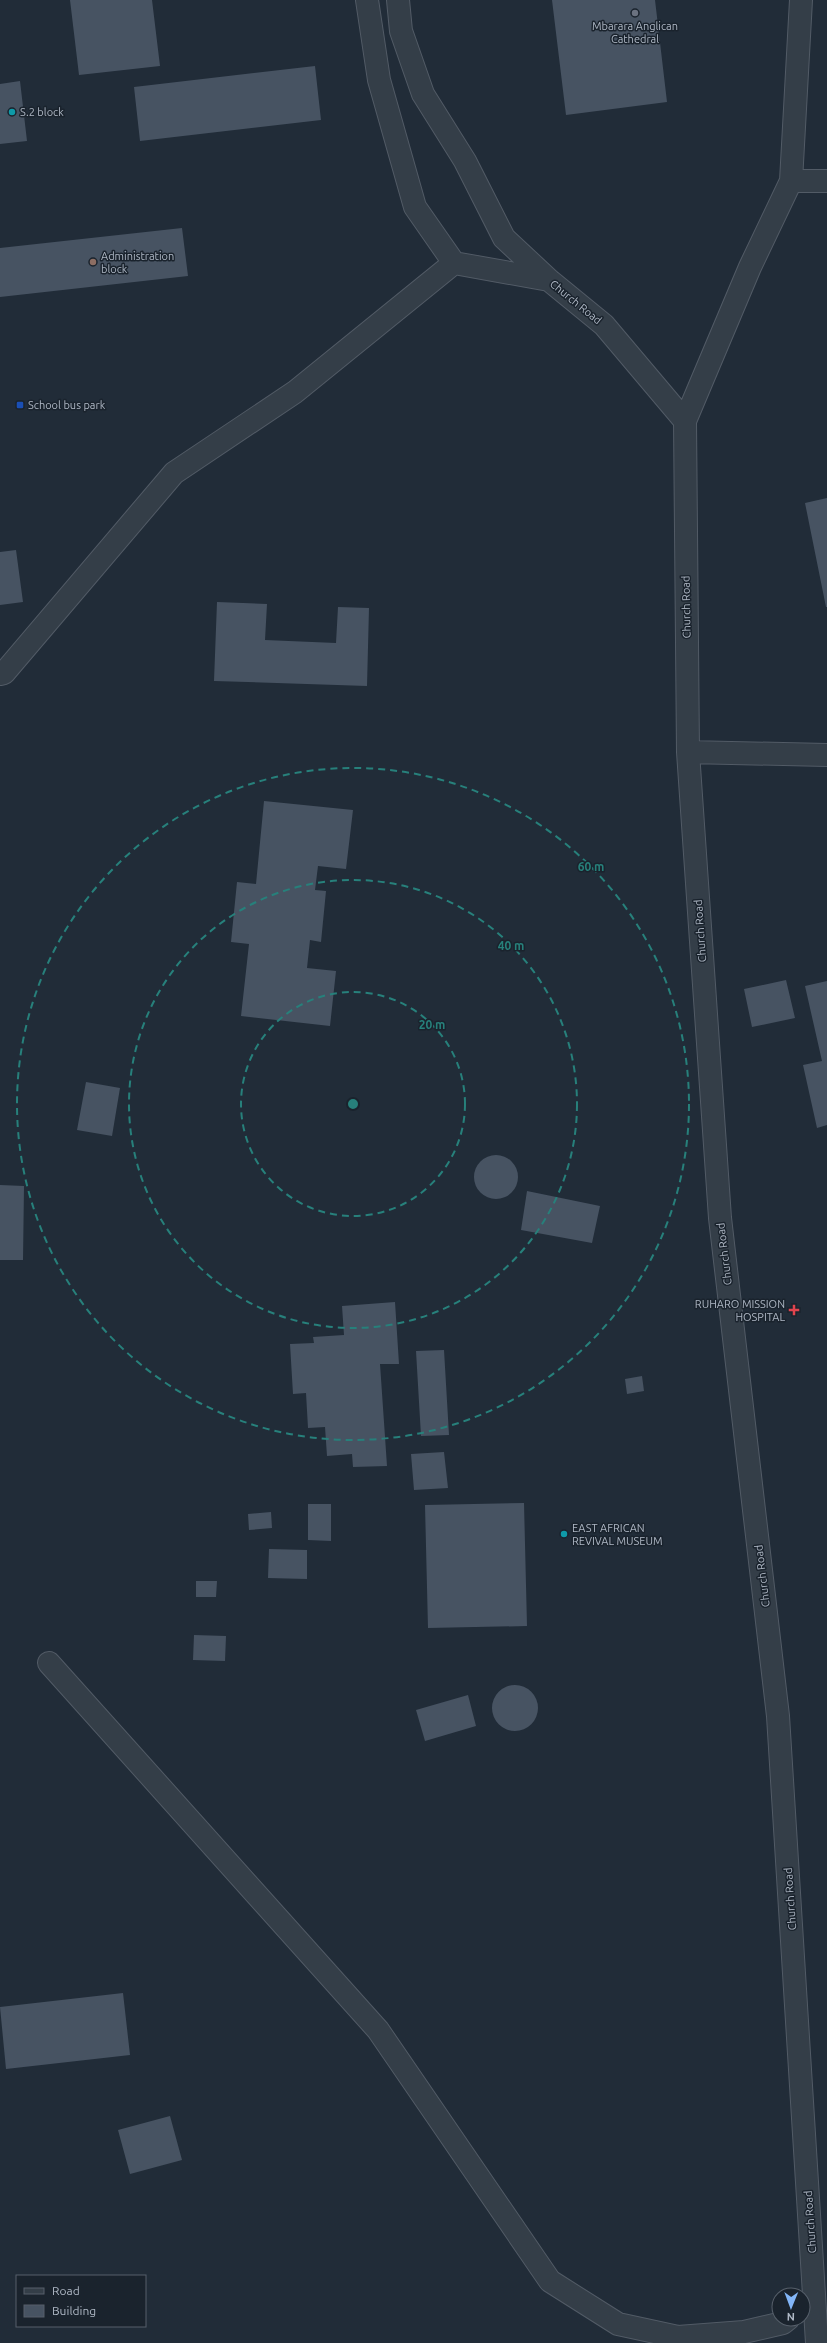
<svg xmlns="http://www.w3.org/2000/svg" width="827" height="2343" font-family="Ubuntu,sans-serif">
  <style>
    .building { fill: #475362 }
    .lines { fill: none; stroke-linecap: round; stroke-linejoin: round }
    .minor-casing { stroke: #525b66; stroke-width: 24 }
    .minor { stroke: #343e48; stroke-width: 22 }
    .ring { fill: none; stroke: #27807b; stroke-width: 2; stroke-dasharray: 7 5 }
    .worship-dot { fill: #6b7280; stroke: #1a232d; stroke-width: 1.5 }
    .culture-dot { fill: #0f9aa8; stroke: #1a232d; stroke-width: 1.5 }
    .education-dot { fill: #8d6e63; stroke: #1a232d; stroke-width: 1.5 }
    .transit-dot { fill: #1a4fb4; stroke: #1a232d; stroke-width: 1.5 }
    .health-dot { fill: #e0444e; stroke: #1a232d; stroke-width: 1.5 }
    .labels { text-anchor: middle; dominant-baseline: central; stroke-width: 3; stroke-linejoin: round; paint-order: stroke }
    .poi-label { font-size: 11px; fill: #afb8c5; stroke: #1a232d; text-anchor: start }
    .street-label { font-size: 11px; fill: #afb8c5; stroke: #1a232d }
    .centre { fill: #27807b; stroke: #1a232d; stroke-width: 2 }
    .ring-label { font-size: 12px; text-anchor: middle; font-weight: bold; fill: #27807b; stroke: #1a232d; stroke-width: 3; stroke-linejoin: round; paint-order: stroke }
  </style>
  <rect width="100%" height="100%" fill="#212c38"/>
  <path class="building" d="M70,0H152L160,66L79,75Z
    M552,0H655L667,102L566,115Z
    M315,66L321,120L140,141L134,87Z
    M20,81L27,141L0,144V84Z
    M182,228L188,276L0,297V248Z
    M827,498V607H826L805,503Z
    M16,550L23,602L0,605V552Z
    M217,602L267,604L265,640L336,643L338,607L369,608L367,686L214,681Z
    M264,801L353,810L346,869L318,866L315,890L326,891L321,942L310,940L307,968L336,971L330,1026L241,1016L249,944L231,942L237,882L256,884Z
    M786,980L795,1018L752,1027L744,989Z
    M827,981V1125L817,1128L803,1065L822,1061L805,986Z
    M86,1082L120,1088L112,1136L77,1130Z
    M474 1177a22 22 0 1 1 44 0a22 22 0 1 1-44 0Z
    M0,1185L24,1186L23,1260H0Z
    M527,1191L600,1206L592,1243L521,1230Z
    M395,1302L399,1364H380L387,1466L353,1467L352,1454L327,1456L325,1427L308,1428L306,1393L293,1394L290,1344L314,1343L313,1337L344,1335L342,1306Z
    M444,1350L449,1435L421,1436L416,1351Z
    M642,1376L644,1391L627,1394L625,1379Z
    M444,1452L448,1488L414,1490L411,1454Z
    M524,1503L527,1626L428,1628L425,1505Z
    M308,1504H331V1541L308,1540Z
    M271,1512L272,1528L249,1530L248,1514Z
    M269,1549L307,1550V1579L268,1578Z
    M196,1581H217L216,1597H196Z
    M194,1635L226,1636L225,1661L193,1660Z
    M492 1708a23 23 0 1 1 46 0a23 23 0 1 1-46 0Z
    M468,1695L476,1726L425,1741L416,1710Z
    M123,1993L130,2055L6,2069L0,2007Z
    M170,2116L182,2160L130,2174L118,2130Z"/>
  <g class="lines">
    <g class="minor-casing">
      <path id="minor" d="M367,0L379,80L415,207L454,263
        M398,0L401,31L423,94L465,161L504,238L549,280L604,325L685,421L688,752L720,1218L778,1716L817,2343
        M791,181H827
        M685,421L750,267L791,181L801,0
        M0,674L4,673L174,473L295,392L454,263L549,280
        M688,752L827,755
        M49,1663L378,2030L550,2281L618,2324L678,2337L744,2332L783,2323L788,2319"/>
    </g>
    <use href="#minor" class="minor"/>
  </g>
  <g class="ring">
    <circle cx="353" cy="1104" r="112"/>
    <circle cx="353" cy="1104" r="224"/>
    <circle cx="353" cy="1104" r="336"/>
  </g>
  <circle class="worship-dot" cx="635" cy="13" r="4"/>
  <g class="culture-dot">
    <circle cx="12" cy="112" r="4"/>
    <circle cx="564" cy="1534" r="4"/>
  </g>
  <circle class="education-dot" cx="93" cy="262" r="4"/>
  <rect class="transit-dot" x="16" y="401" width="8" height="8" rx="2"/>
  <path class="health-dot" d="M792 1304h4v4h4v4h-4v4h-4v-4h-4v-4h4z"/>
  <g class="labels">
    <g class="poi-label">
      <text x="635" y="26" text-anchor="middle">Mbarara Anglican<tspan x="635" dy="13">Cathedral</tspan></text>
      <text x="20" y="112">S.2 block</text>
      <text x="101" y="256">Administration<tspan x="101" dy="13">block</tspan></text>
      <text x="28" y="405">School bus park</text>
      <text x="785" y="1304" text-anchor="end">RUHARO MISSION<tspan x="785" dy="13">HOSPITAL</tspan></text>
      <text x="572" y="1528">EAST AFRICAN<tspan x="572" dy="13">REVIVAL MUSEUM</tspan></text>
    </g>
    <g class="street-label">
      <text transform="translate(576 302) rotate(39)">Church Road</text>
      <text transform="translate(686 607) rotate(-91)">Church Road</text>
      <text transform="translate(700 931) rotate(-94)">Church Road</text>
      <text transform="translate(724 1254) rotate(-97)">Church Road</text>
      <text transform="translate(762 1576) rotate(-97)">Church Road</text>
      <text transform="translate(790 1899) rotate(-94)">Church Road</text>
      <text transform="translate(810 2222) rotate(-94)">Church Road</text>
    </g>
  </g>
  <circle cx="353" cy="1104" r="6" class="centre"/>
  <g class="ring-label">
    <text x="591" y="871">60 m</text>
    <text x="511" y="950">40 m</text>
    <text x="432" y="1029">20 m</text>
  </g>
  <rect x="16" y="2275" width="130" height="52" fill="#1a232d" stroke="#565f6a"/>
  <rect x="24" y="2288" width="20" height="6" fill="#343e48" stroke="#565f6a"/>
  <text x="52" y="2295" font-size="12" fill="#afb8c5">Road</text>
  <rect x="24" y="2305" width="20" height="12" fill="#475362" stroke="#565f6a"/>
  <text x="52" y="2315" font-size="12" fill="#afb8c5">Building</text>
  <g transform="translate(791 2307) rotate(181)"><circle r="19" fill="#1a232d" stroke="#565f6a"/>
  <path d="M0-3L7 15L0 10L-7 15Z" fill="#82b5f7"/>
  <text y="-6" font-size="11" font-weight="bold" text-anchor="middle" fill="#afb8c5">N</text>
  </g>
</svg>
